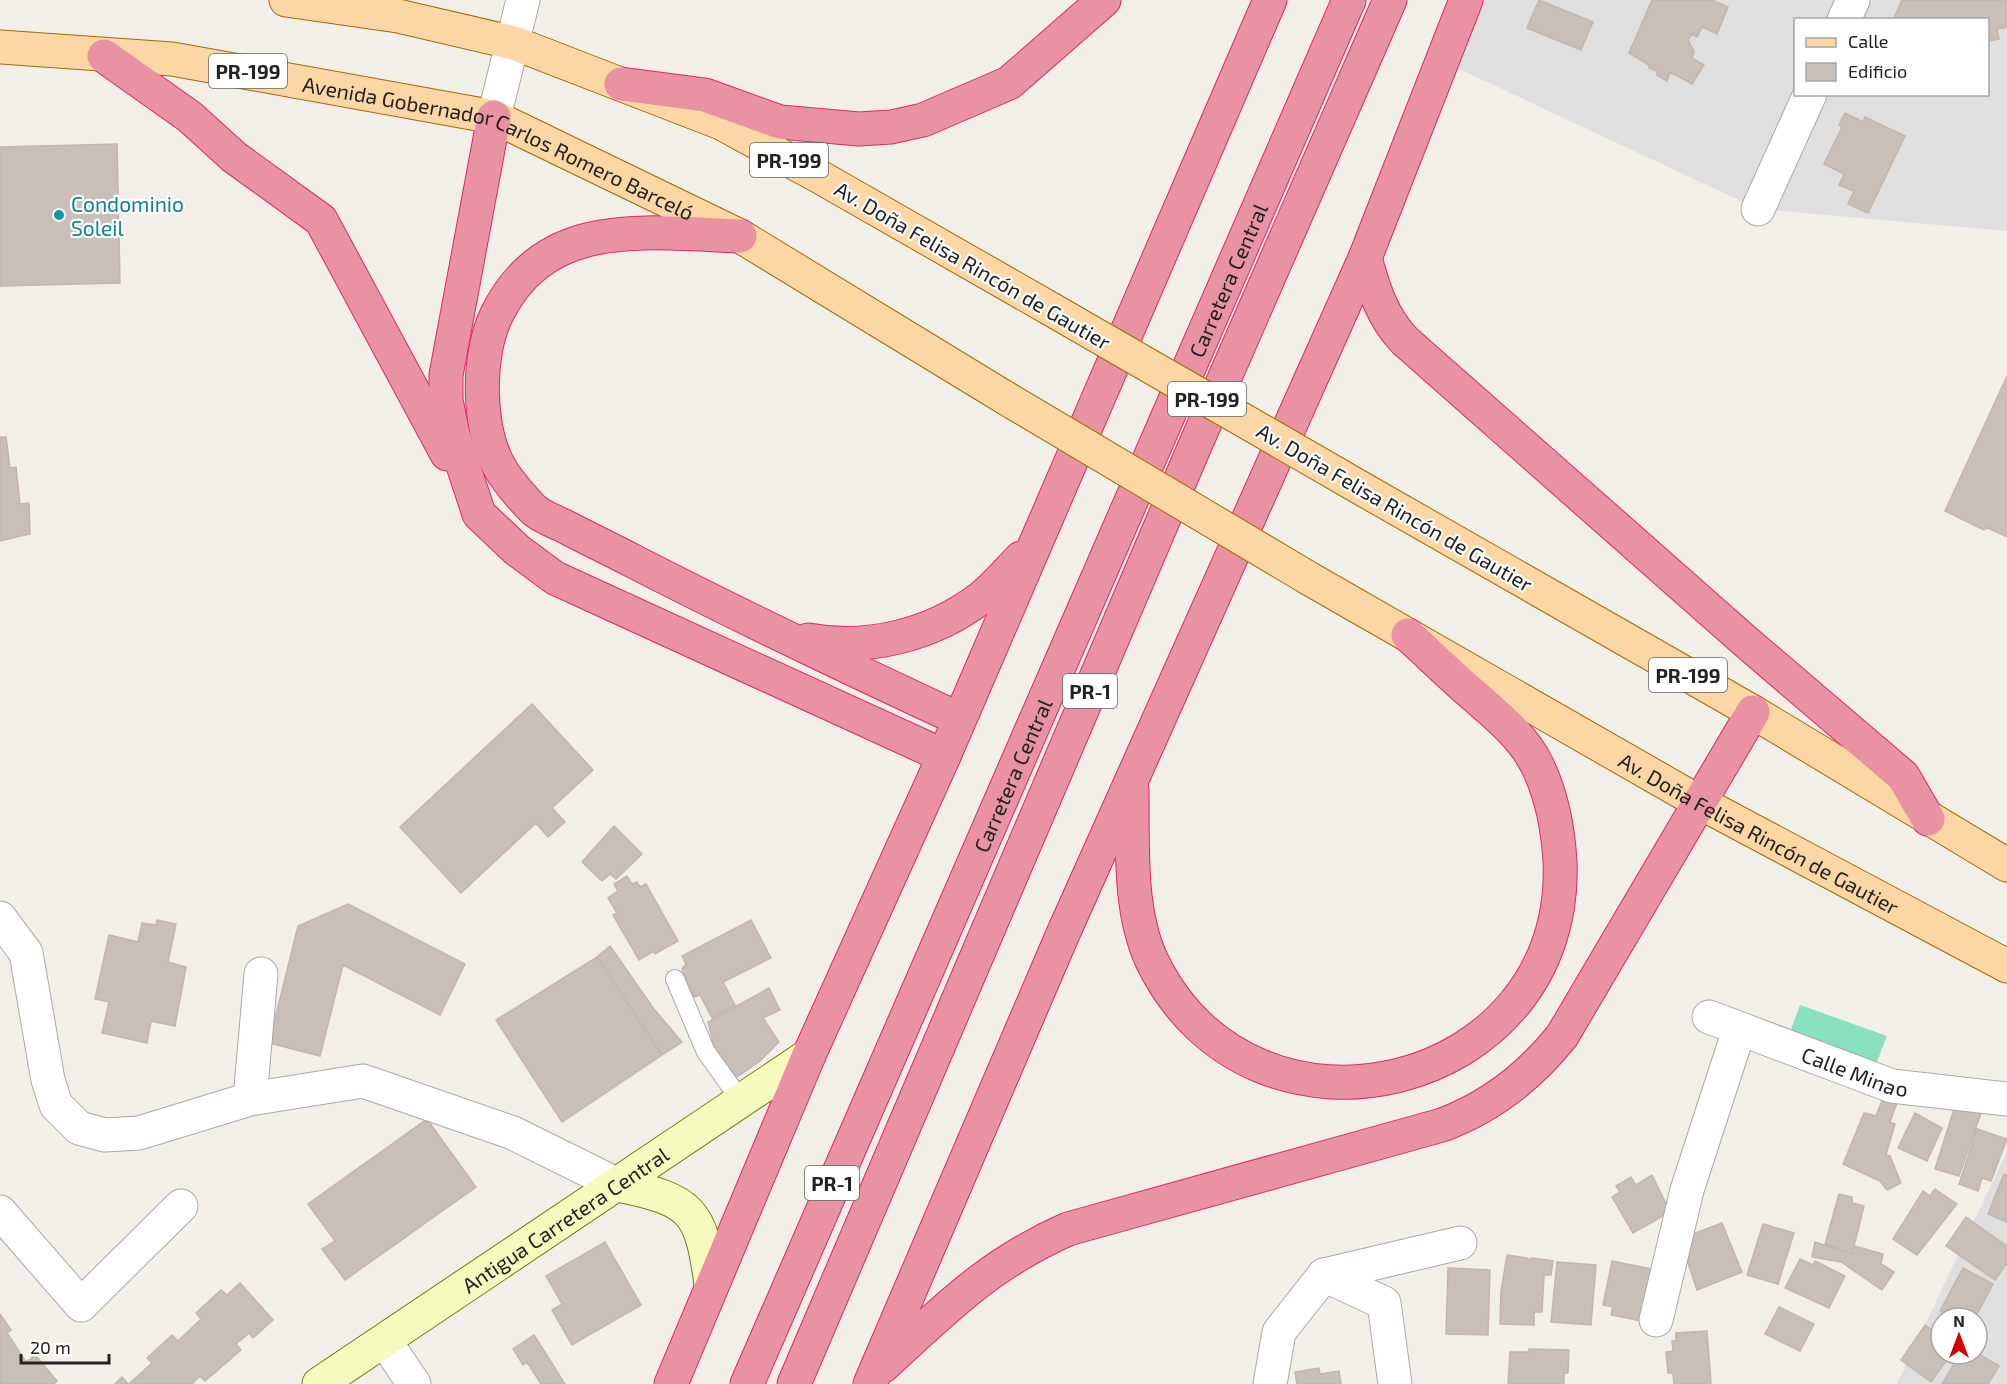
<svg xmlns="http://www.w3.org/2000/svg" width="2007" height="1384" font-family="'Exo 2',sans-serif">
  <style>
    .residential { fill: #e0dfdf; fill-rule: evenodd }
    .pitch { fill: #88e0be }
    .building { fill: #c7bfb8; stroke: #c4b6ab; stroke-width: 1.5 }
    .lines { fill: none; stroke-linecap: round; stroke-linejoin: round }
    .lane-casing { stroke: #a9a9a9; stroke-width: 20 }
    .street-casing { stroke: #a9a9a9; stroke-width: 35 }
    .secondary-casing { stroke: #707d05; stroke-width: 35 }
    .primary-casing { stroke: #a06b00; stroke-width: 35 }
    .highway-casing { stroke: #dc2a67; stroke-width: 35 }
    .lane { stroke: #fff; stroke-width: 18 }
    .street { stroke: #fff; stroke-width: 33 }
    .secondary { stroke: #f7fabf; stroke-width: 33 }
    .primary { stroke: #fcd6a4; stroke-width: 33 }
    .highway { stroke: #e892a2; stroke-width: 33 }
    .primary-bridge-casing { stroke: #a06b00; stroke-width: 35; stroke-linecap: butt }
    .primary-bridge { stroke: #fcd6a4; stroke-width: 33 }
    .culture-dot { fill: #0f9aa8; stroke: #fff; stroke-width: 2 }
    .labels { text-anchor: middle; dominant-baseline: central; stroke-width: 4.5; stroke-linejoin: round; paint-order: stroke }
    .shield { fill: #fff; stroke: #646464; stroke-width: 1.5 }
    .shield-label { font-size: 20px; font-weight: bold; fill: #222 }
    .street-label { font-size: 21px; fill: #222; stroke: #fff }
    .culture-label { font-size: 21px; fill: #0d838f; stroke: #fff; text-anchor: start }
  </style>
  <rect width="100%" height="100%" fill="#f2efe9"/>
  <path class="residential" d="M1471,0H2007V231L1758,209L1442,61ZM1796,20H1988V94H1796Z
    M2007,1151V1384H1897ZM1941,1318H1977V1354H1941Z"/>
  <path class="pitch" d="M1800,1005L1887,1036L1872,1074L1786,1043Z"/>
  <path class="building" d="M1539,0L1593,22L1581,50L1527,28Z
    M1652,0H1712L1728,7L1717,34L1702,27L1697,37L1692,34L1688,40L1694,51L1692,58L1704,65L1692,84L1670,72L1667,81L1657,75V71L1649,68V65L1629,53Z
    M1902,0H2007V27L1997,29L1999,39L1988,41V20H1893Z
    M1845,113L1863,122L1865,117L1905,136L1868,213L1848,204L1854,191L1839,185L1844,174L1824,164L1842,127L1839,125Z
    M117,144L120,283L0,286V147Z
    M2007,376V537L1986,527L1984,530L1945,511Z
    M0,437H6L10,468L16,467L20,504L29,503L30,534L0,541Z
    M532,704L593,770L552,808L565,822L548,837L536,823L461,893L400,827Z
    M614,826L642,854L616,879L610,874L602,881L582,862Z
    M627,876L632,884L637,882L640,887L646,884L678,941L655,954L654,951L639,960L613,915L617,913L608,898L618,891L614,884Z
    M348,904L465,964L440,1015L343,965L320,1056L269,1043L298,926Z
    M157,920L176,924L168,962L186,967L175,1026L151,1021L147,1043L102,1033L109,1002L95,999L109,935L138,942L142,923L156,925Z
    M751,920L771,958L723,982L735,1005L712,1018L700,995L694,997L688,984L682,969L686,964L682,956Z
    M610,946L654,1009L682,1042L662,1055L597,957Z
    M597,957L662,1055L562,1122L496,1020Z
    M769,988L780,1010L763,1018L779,1042L759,1062L737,1077L728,1074L716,1055L708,1022Z
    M1883,1098L1897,1103L1890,1122L1895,1124L1886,1155L1890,1156L1901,1183L1887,1190L1880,1181L1843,1164L1864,1113L1876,1116Z
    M1954,1109L1981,1113L1959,1176L1935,1169Z
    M1915,1113L1942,1128L1927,1161L1898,1148Z
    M427,1119L476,1187L345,1280L322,1249L335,1241L308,1204Z
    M1977,1129L2007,1139L1991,1181L1982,1178L1978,1191L1959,1184Z
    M2004,1174L2007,1175V1222L1988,1214Z
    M1652,1175L1670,1212L1633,1233L1612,1197L1620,1192L1616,1186L1631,1177L1636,1185Z
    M1935,1189L1957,1204L1917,1255L1893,1239L1923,1191L1930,1196Z
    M1839,1194L1852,1197V1203L1864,1206L1852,1254L1825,1244Z
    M1966,1217L2007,1246V1263L1995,1280L1946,1246Z
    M1722,1223L1742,1272L1697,1290L1680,1239Z
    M1763,1224L1794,1233L1778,1284L1747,1275Z
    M605,1242L641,1305L572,1345L552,1310L562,1304L546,1276Z
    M1815,1242L1852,1254L1854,1246L1883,1254L1881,1264L1894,1272L1882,1290L1841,1262L1812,1257Z
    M1507,1255L1527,1258V1260L1532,1258L1553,1261L1551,1275H1544L1542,1312H1534V1325L1500,1324L1501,1291Z
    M1800,1259L1813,1265L1815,1261L1845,1276L1829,1308L1785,1288Z
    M1612,1261L1652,1269L1642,1321L1611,1315L1613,1307L1603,1305Z
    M1557,1262L1596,1265L1591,1325L1551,1322Z
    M1448,1268L1490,1270L1488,1335L1446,1334Z
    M1963,1268L1993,1284L1975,1318H1953L1940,1311Z
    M240,1283L273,1320L253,1338L249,1333L236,1344L241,1350L205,1381L200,1376L192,1384H129L152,1363L147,1358L172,1335L178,1341L201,1319L196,1313L221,1290L227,1295Z
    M1779,1307L1814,1324L1800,1351L1765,1334Z
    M0,1314L11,1330L7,1333L26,1362L33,1357V1352L57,1381L54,1384H0Z
    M1925,1325L1941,1336V1354H1951L1931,1382L1901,1360Z
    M1707,1331L1711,1383L1674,1384L1673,1373H1668L1666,1352L1673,1351L1672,1341H1676V1333Z
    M534,1335L565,1384H541L527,1362L523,1365L513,1349Z
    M1529,1349L1569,1350L1568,1373H1564V1384H1508L1510,1352H1529Z
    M1977,1353L1999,1366L1988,1384H1942L1960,1354Z
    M1319,1368L1320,1374L1339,1371L1341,1384H1297L1295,1372Z
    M122,1377L128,1384H115Z"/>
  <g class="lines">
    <g class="lane-casing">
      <path id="lane" d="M675,979L706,1052L742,1102"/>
    </g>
    <g class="street-casing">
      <g id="street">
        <path d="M1844,20L1853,0"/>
        <path d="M494,117L523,0"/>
        <path d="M1758,209L1810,94"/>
        <path d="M0,918L26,953L48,1080L56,1105L79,1128L105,1135L139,1133L250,1099L363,1081L513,1133L618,1185"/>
        <path id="s1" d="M1709,1017L1892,1086L2007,1099"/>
        <path d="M250,1099L261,974"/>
        <path d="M0,1212L81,1305L181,1206"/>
        <path d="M1324,1275L1384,1303L1395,1384"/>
        <path d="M1656,1320L1687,1190L1739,1030"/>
        <path d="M385,1341L414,1384"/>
        <path d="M1270,1384L1279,1332L1324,1275L1460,1243"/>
      </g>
    </g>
    <g class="secondary-casing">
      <g id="secondary">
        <path d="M618,1185C693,1200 701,1211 711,1284"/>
        <path id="s2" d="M319,1384L809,1055"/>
      </g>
    </g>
    <g class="primary-casing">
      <g id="primary">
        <path d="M286,0L398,16L514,43L721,123L820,177L1049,308"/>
        <path id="s3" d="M0,47L172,59L494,117L740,236L1004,397"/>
        <path d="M1366,491L1753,712L2007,865"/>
        <path id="s4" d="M1310,579L1699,802L2007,966"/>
      </g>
    </g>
    <g class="highway-casing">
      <g id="highway">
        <path d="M104,56L190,117L234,157L321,220L447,454"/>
        <path d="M621,84L705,95L780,122L859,129L891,127L923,120L1009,83L1104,0"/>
        <path d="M494,117L446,375V400L453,435L479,514L517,550L555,578L944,756"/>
        <path d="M740,236C647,233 546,215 497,314C476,356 477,433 503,473C512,486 523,499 534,510C542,517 554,521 564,526C587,538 610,549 633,561C740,616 849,668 959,719"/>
        <path d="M1365,258C1374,290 1382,317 1405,341L1745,641L1903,776L1928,819"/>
        <path d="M808,640C868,651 933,635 982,597C996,586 1008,571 1021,558"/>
        <path d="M1132,790C1133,844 1128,910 1152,961C1253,1169 1570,1092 1560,861C1558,828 1552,795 1537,765C1523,736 1494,713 1470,692C1449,674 1429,654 1408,635"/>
        <path d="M883,1366C947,1308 987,1265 1068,1229L1442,1125C1491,1107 1529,1077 1562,1036L1753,712"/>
        <path d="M671,1384L809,1055L944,756L1270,0"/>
        <path id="s5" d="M747,1384L1349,0"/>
        <path d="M794,1384L1194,448L1390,0"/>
        <path d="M870,1384L1062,936L1365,258L1466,0"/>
      </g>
    </g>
    <use href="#lane" class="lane"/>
    <use href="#street" class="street"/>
    <use href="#secondary" class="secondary"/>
    <use href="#primary" class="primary"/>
    <use href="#highway" class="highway"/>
    <g class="primary-bridge-casing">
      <path id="primary-bridge" d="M1049,308L1366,491
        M1004,397L1310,579"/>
    </g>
    <use href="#primary-bridge" class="primary-bridge"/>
  </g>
  <circle class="culture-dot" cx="59" cy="215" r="6"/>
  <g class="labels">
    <g class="shield">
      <rect x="209" y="54" width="78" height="34" rx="4.5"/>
      <rect x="750" y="143" width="78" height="34" rx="4.5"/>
      <rect x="1168" y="382" width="78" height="34" rx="4.5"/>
      <rect x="1649" y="658" width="78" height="34" rx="4.5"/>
      <rect x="1063" y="674" width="54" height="34" rx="4.5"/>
      <rect x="805" y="1166" width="54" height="34" rx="4.5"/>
    </g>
    <g class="shield-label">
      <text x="248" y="71">PR-199</text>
      <text x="789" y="160">PR-199</text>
      <text x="1207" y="399">PR-199</text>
      <text x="1688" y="675">PR-199</text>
      <text x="1090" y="691">PR-1</text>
      <text x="832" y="1183">PR-1</text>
    </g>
    <g class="street-label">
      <text stroke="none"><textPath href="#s3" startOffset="513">Avenida Gobernador Carlos Romero Barceló</textPath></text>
      <text transform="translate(973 265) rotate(30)">Av. Doña Felisa Rincón de Gautier</text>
      <text stroke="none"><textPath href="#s5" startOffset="1204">Carretera Central</textPath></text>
      <text transform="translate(1395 507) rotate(30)">Av. Doña Felisa Rincón de Gautier</text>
      <text stroke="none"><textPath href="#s5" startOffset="664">Carretera Central</textPath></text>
      <text stroke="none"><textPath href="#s4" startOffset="516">Av. Doña Felisa Rincón de Gautier</textPath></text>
      <text stroke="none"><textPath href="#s1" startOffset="156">Calle Minao</textPath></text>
      <text stroke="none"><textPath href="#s2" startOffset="296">Antigua Carretera Central</textPath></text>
    </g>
    <g class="culture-label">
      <text x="71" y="203">Condominio<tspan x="71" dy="24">Soleil</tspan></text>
    </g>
  </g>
  <rect x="1794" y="18" width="195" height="78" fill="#ffffff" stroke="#a7a7a7" stroke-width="1.5"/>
  <rect x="1806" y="38" width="30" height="9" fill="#fcd6a4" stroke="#a7a7a7" stroke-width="1.5"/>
  <text x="1848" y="48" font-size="18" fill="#222222">Calle</text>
  <rect x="1806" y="63" width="30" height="18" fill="#c7bfb8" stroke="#a7a7a7" stroke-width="1.5"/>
  <text x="1848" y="78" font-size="18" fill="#222222">Edificio</text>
  <g transform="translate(1959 1336)"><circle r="28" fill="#ffffff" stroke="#a7a7a7" stroke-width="1.5"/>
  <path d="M0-4.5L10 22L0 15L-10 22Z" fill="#d40000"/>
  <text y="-9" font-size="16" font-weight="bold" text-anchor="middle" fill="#222222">N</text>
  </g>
  <path d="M21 1354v9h88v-9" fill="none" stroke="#222222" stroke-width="3"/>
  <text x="30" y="1354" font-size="18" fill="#222222" stroke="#ffffff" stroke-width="4.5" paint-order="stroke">20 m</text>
</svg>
